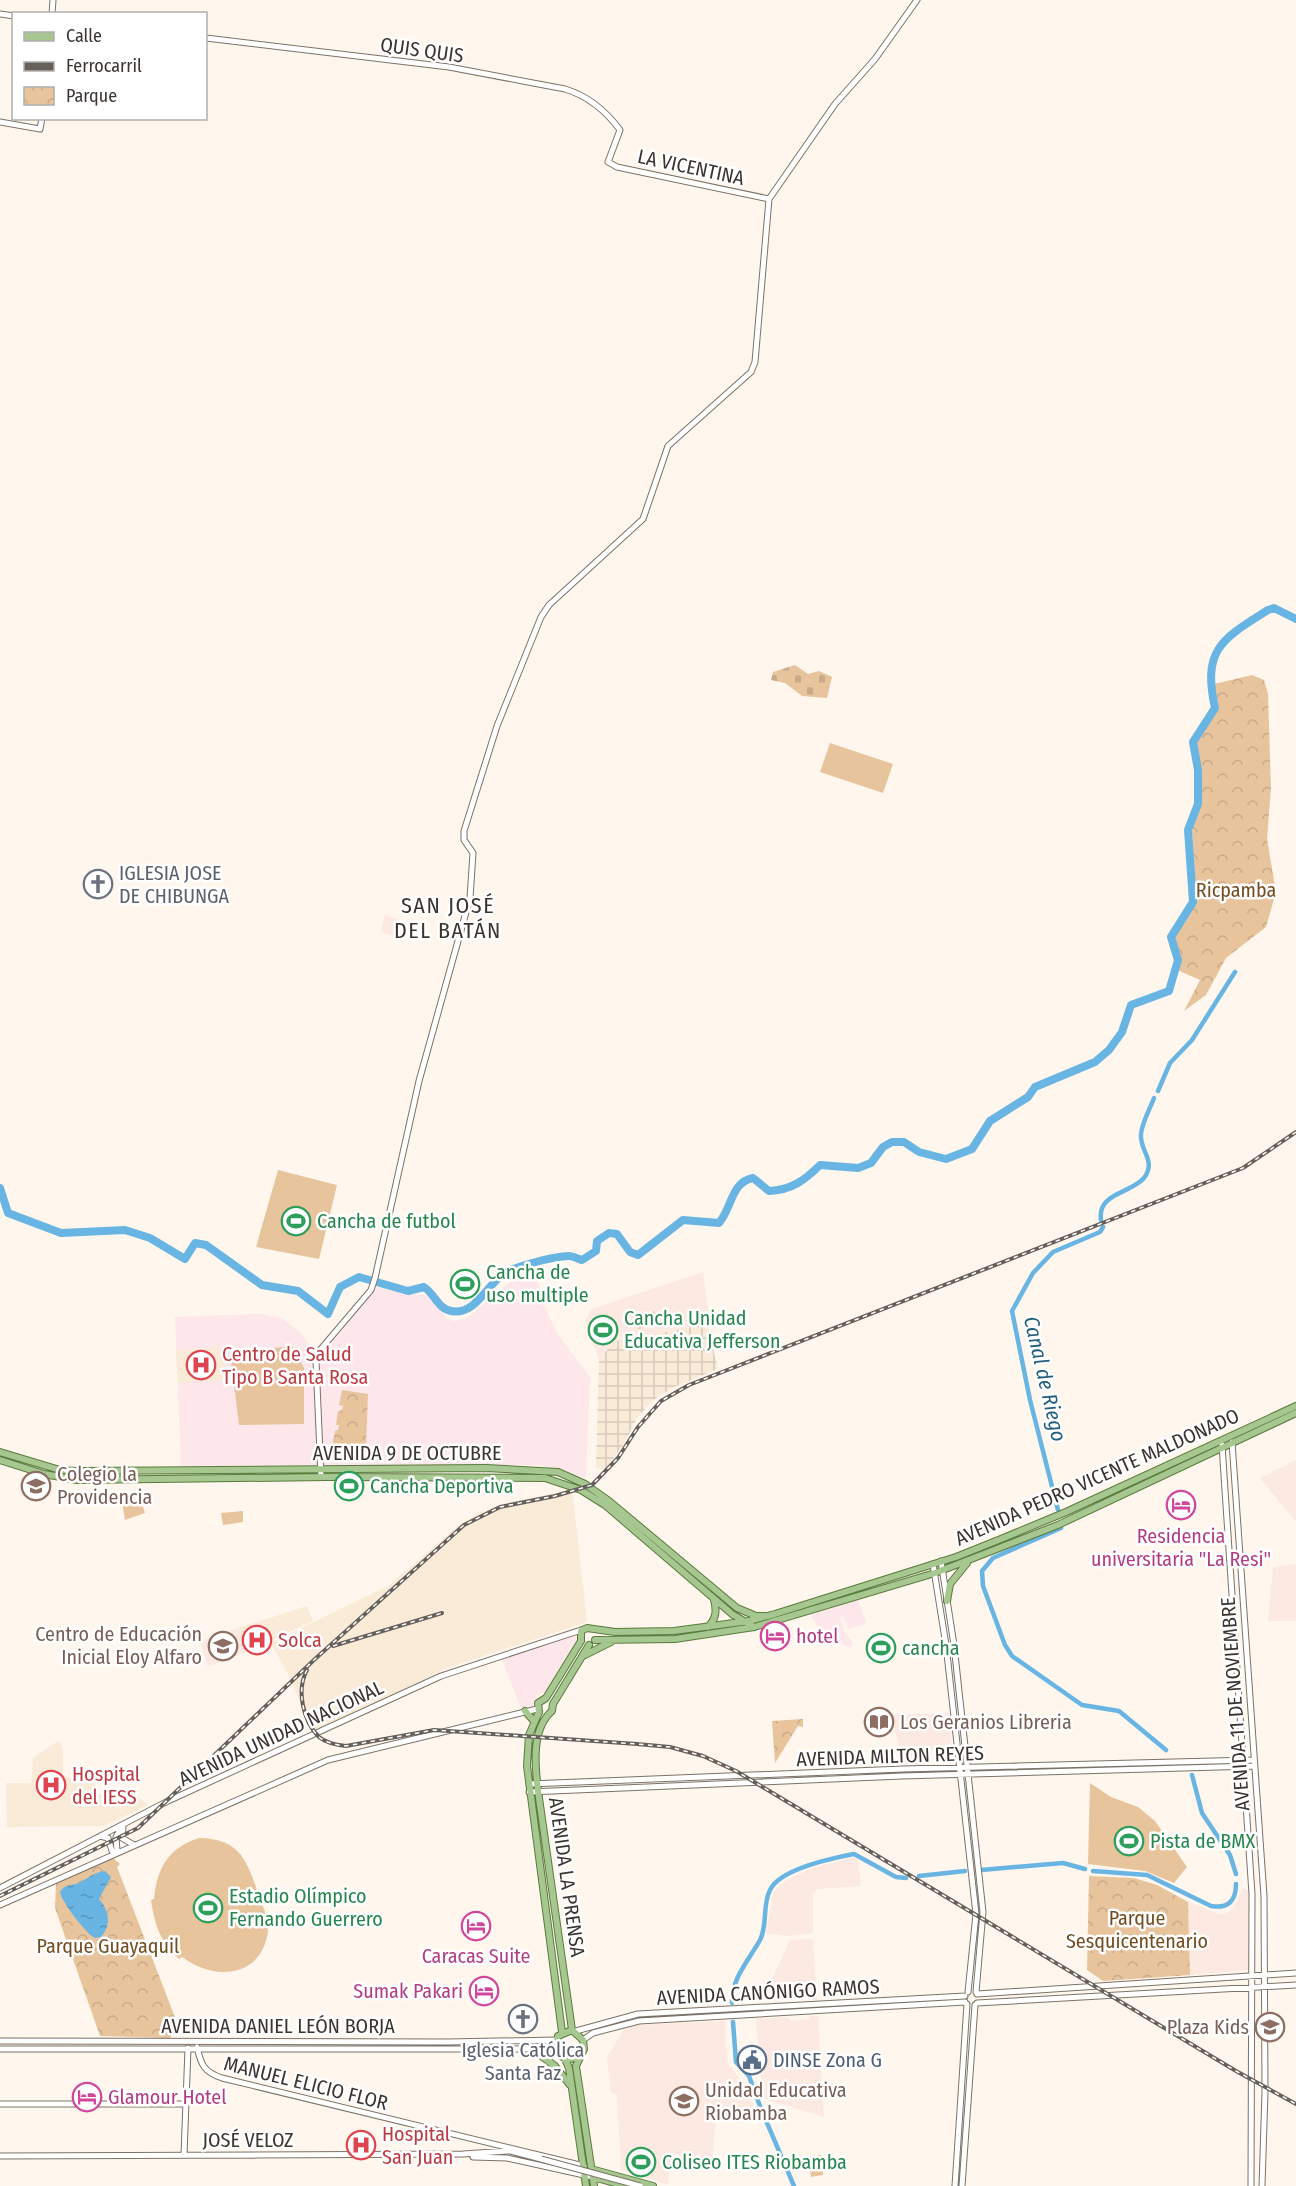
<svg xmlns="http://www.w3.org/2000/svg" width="1296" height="2186" font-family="'Fira Sans Condensed',sans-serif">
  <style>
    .commercial { fill: #fde7ea }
    .industrial { fill: url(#industrial-grid) }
    .education { fill: #fce9e1 }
    .built { fill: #faead8 }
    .grass { fill: #e8c49d }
    .cemetery { fill: url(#cemetery-stones) }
    .park { fill: url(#park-crowns) }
    .water { fill: url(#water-ripples) }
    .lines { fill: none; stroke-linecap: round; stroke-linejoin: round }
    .canal { stroke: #68b5e3; stroke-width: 4.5 }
    .river { stroke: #68b5e3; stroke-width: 8 }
    .secondary-casing { stroke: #7c7268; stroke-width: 7 }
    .primary-casing { stroke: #597b3d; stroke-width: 8 }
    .secondary { stroke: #fff; stroke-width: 5 }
    .primary { stroke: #a6c78f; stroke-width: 6 }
    .rail-casing { stroke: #66605b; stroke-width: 4 }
    .rail { stroke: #fff; stroke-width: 1.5; stroke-dasharray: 4.5; stroke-linecap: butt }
    .secondary-bridge-casing { stroke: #7c7268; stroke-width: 7; stroke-linecap: butt }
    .secondary-bridge { stroke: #fff; stroke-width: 5 }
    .labels { text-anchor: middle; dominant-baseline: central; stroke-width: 5; stroke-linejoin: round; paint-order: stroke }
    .street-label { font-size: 20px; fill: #3a3531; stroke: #fff }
    .worship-label { font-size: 20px; fill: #5b616d; stroke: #fff; text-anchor: start }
    .park-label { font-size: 20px; fill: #734d20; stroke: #fff }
    .leisure-label { font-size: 20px; fill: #27864d; stroke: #fff; text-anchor: start }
    .health-label { font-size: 20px; fill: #be3a42; stroke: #fff; text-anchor: start }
    .education-label { font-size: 20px; fill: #785e54; stroke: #fff; text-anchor: start }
    .hotel-label { font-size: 20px; fill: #b23c85; stroke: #fff }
    .service-label { font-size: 20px; fill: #4e5e75; stroke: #fff; text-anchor: start }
    .water-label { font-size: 21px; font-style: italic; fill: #245e7d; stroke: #fff }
    .quarter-label { font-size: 22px; letter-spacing: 1.5px; fill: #3a3531; stroke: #fff }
  </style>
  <defs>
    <pattern id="industrial-grid" width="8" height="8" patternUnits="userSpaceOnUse" patternTransform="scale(1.5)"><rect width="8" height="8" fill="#faead8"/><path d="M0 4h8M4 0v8" fill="none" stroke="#d7c9ba"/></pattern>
    <pattern id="cemetery-stones" width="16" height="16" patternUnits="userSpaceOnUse" patternTransform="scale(1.5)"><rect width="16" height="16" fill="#e8c49d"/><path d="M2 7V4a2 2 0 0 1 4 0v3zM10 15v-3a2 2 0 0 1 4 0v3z" fill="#c8a988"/></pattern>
    <pattern id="park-crowns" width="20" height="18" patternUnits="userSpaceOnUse" patternTransform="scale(1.5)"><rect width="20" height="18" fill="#e8c49d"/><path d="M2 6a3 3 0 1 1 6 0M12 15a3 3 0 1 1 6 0" fill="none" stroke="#c8a988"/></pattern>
    <pattern id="water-ripples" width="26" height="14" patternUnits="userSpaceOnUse" patternTransform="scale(1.5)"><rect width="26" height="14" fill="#68b5e3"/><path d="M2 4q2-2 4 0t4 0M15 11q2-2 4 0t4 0" fill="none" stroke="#5794b9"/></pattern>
  </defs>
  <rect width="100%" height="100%" fill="#fff6ed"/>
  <path class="commercial" d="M535,1272L545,1307L557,1333L590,1377L586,1478L539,1465L323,1466L319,1363L324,1353L376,1287L407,1294L430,1295L447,1319L454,1321L467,1318L515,1278Z
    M259,1314L282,1318L302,1334L313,1352L317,1465L181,1466L175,1317Z
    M858,1600L866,1622L863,1625L848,1629L843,1616L840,1617L844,1631L853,1642L851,1648L823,1636L811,1615Z
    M575,1634L576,1641L547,1691L537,1696L533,1706L521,1708L501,1657Z"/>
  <path class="industrial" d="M707,1324L718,1369L674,1387L653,1400L637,1418L624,1444L605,1469L596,1468L599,1360L613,1342Z"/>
  <path class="education" d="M385,914L406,923L402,938L381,932Z
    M703,1272L710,1323L614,1342L599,1360L585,1322L591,1309Z
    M1296,1460V1522L1260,1478Z
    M1296,1564V1621H1268L1273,1567Z
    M238,1628L246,1652L208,1667L200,1641Z
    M949,1713L952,1749L923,1751V1765L904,1766L891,1715Z
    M855,1857L858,1860L861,1886L817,1889L813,1893V1933L787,1936L766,1933L773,1892L785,1881L812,1868Z
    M1243,1888L1249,1890L1250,1970L1190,1975L1188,1902L1219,1914L1226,1913L1233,1909Z
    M813,1939L817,2000H813L809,1995L781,1997L779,2002H775L773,1977L790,1940Z
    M810,2016H818L824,2117L759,2097L756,2082L761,2081L756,2019L787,2017L791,2021L809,2019Z
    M726,2021L725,2039L728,2064L745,2085L754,2108L717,2109L712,2164L671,2153L668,2185L621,2169L617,2094L611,2092L607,2057L624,2029L639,2025Z"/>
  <path class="built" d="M224,1347L226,1380L178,1383L176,1351Z
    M572,1490L587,1620L584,1623L447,1668L314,1733L290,1678L271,1643L388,1586L458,1526L478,1513L514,1501Z
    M307,1606L313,1621L246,1652L238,1628Z
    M58,1741L63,1747V1775L79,1783L91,1781L95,1783L96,1793L133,1802L140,1798L148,1805L104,1826L7,1827L6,1783H31L33,1758Z"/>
  <path class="grass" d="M830,743L893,764L883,793L820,772Z
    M278,1170L337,1185L319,1259L256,1247Z
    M454,1274H475V1289L455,1290Z
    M654,1311L658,1324L638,1329L634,1321Z
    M609,1317L617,1334L597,1344L589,1327Z
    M292,1346L304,1368V1424L239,1425L230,1353Z
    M339,1482H358V1490L340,1497Z
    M122,1502L142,1504L145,1513L125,1520Z
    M243,1511V1522L223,1525L221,1513Z
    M882,1636L893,1643L879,1661L869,1654Z
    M1090,1783L1111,1797L1138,1807L1155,1821L1187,1867L1174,1883L1145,1871L1088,1864Z
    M199,1838C241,1839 247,1861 259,1896C264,1910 271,1922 267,1937C257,1980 211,1979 182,1957L179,1959C161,1944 154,1923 151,1900L154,1899C157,1868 168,1848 199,1838Z
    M821,2155L823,2175L811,2177L808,2157Z"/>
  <path class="cemetery" d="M795,665L808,674L819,671L832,677L827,698L802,696L785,683L771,680L773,672Z"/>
  <path class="park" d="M1252,675L1264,680L1268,694L1271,788L1267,839L1276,892L1266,927L1226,958L1206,995L1184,1011L1200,980L1175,969L1180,958L1171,938L1194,906L1196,897L1192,831L1200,795V765L1196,742L1218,708L1214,684Z
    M342,1390L368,1394L366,1446L332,1447L335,1431L338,1430L339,1425H336L338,1411L342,1410L343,1406L339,1405Z
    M803,1719V1727L798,1726L775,1763L772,1721Z
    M112,1857L120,1864L117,1867L176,2020V2031L170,2038L100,2036L55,1908L56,1884Z
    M1089,1876L1134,1878L1157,1885L1188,1902L1190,1975L1103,1981L1087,1970Z"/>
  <path class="water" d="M105,1871L111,1877L99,1899C109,1910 112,1925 101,1937L95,1938C87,1935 61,1901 60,1892C66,1882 74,1887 82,1881C90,1877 95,1872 105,1871Z"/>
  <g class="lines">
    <path class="canal" d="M1158,1091L1170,1063L1192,1040L1235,972
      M1101,1220C1097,1193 1130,1194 1144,1178C1157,1161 1139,1150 1141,1134C1142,1122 1150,1109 1154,1098
      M1058,1510L1030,1400L1012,1311L1033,1273L1053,1252L1100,1232L1103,1227
      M1061,1528L993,1558L982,1571L983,1586L1005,1645L1012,1656L1082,1705L1119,1711L1166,1750
      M1192,1775L1202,1813L1230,1855L1236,1874
      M981,1870L1063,1863L1085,1869
      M1093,1871L1147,1875L1211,1906C1228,1909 1236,1901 1236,1884
      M919,1876L965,1871
      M732,2003C731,1979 749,1960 760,1940C768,1925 762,1905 770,1890C780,1869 833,1858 854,1854L896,1877L906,1878
      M733,2022L736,2062L749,2076L761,2109L794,2186"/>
    <path class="river" d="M0,1188L8,1213L61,1233L125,1230L150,1238L185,1259L195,1243L206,1245L262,1285L298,1291L328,1314L340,1287L359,1277L408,1291L424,1287C435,1294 437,1308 451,1311C474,1316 486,1287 502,1275C511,1267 556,1256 569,1256C573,1256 578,1259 582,1260L596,1251L597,1241L609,1233L617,1234L630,1252L638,1255L683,1220L719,1223C732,1208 731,1182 753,1178L769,1191C791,1190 804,1181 820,1165L858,1168L871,1163L883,1147L892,1142H904L919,1152L946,1159L972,1149L990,1121L1028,1097L1035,1087L1095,1062L1109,1050L1122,1032L1131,1005L1169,991L1178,960L1171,937L1193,902L1188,830L1198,804V770L1193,742L1215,708C1202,649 1222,639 1268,610L1274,608L1296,619"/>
    <g class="secondary-casing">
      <path id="secondary" d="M0,14L14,16
        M52,14L53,0
        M206,38L449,67L565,89C588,96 606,111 620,130L608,162L617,167L769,199
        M0,122L40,129L42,118
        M1232,1442L1264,1896L1265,2092L1262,2186
        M1222,1445L1252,1894L1251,2186
        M321,1477L316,1361L320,1350L371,1290L375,1278L419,1081L470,898L473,853L464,840V831L497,726L541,617L549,605L643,519L668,446L751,372L755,362L769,199L835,104L875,59L917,0
        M941,1561L954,1645L983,1912L976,1992
        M933,1564L946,1645L976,1914L968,1992
        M529,1784L903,1769L1253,1760
        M529,1792L902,1776L1254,1766
        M123,1827L122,1838L134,1845
        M100,1836L108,1838L112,1851
        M117,1851L116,1837L122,1826
        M0,1888L168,1801L441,1676L584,1629
        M0,1905L328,1760L537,1709
        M977,1994L1296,1973
        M977,2003L1296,1985
        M576,2031L638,2014L965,1996
        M583,2040L593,2033L639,2021L965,2002
        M0,2041L448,2042L556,2040
        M197,2047C201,2065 204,2072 222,2078L584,2166
        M0,2049H555
        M0,2104H186
        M506,2150L541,2159
        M184,2155L188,2048
        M0,2156L463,2154L508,2151
        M473,2157L507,2158L593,2177
        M955,2186L967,2004
        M962,2186L975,2005"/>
    </g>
    <g class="primary-casing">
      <path id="primary" d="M0,1452L60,1470L77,1471L486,1468L558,1472L585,1484L609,1501L737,1608L756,1616H768
        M0,1460L44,1474L77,1480L327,1477L545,1478L581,1490L605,1505L732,1614L754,1627
        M947,1601L950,1584L967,1563
        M708,1627C716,1619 717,1611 714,1600
        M595,1640L675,1639L754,1627L935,1573L1058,1525L1296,1413
        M581,1641V1631L587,1628L615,1632L674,1631L749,1621L775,1614L956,1557L1001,1539L1066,1512L1296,1406
        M585,1655L611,1642
        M525,1711L534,1721
        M539,1712L529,1735L527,1766L562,2032
        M539,1712L538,1703L546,1698L581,1641
        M572,2030L538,1791C535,1766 531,1729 552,1711L553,1704L589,1645
        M532,2049L555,2066L570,2085
        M579,2056C570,2062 561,2059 555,2049L558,2036L572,2030L583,2040L584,2049L576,2066L594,2186
        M565,2059L569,2068L586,2186
        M591,2169L653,2186
        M593,2177L626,2186"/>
    </g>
    <use href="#secondary" class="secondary"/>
    <use href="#primary" class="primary"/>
    <g class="rail-casing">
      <path id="rail" d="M333,1646L442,1613
        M307,1670C296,1690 303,1721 319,1737C326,1743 337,1745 346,1746L434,1730L637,1744L670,1747L703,1756L736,1771L1236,2071L1296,2104
        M0,1896L138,1828L315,1659L464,1525L500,1507L555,1496L592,1485L618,1458L638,1427L661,1401L689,1385L1243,1168L1296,1132"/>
    </g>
    <use href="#rail" class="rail"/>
    <g class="secondary-bridge-casing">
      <path id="secondary-bridge" d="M541,2159L640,2186"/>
    </g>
    <use href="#secondary-bridge" class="secondary-bridge"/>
  </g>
  <defs>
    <g id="church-ring" transform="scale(1.5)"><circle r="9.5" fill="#fff" stroke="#6b7280" stroke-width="1.5"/><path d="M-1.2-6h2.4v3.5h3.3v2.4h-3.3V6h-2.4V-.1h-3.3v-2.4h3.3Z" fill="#6b7280"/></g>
    <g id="stadium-ring" transform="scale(1.5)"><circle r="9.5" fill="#fff" stroke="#2e9e5b" stroke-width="1.5"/><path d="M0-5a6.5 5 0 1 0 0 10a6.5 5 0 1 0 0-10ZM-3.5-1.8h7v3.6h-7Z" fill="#2e9e5b"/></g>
    <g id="hospital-ring" transform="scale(1.5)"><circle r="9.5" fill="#fff" stroke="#e0444e" stroke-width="1.5"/><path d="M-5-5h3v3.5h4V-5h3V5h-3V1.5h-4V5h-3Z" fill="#e0444e"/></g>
    <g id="school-ring" transform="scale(1.5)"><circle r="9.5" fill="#fff" stroke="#8d6e63" stroke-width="1.5"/><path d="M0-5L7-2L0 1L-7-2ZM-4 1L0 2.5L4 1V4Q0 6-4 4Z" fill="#8d6e63"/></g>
    <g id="hotel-ring" transform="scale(1.5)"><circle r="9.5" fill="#fff" stroke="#d1479c" stroke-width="1.5"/><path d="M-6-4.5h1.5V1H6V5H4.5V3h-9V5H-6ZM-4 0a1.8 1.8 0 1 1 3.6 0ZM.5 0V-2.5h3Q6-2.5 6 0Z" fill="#d1479c"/></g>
    <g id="library-ring" transform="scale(1.5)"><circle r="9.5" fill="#fff" stroke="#8d6e63" stroke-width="1.5"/><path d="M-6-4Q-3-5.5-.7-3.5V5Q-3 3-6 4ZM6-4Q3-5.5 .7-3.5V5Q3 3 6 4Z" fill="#8d6e63"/></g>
    <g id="civic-ring" transform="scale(1.5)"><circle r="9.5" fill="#fff" stroke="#5c6f8a" stroke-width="1.5"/><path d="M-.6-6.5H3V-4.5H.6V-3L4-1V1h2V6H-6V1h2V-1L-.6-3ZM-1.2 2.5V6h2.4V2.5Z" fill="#5c6f8a"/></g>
  </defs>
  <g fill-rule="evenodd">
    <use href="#church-ring" x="98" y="884"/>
    <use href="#stadium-ring" x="296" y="1221"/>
    <use href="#stadium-ring" x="465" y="1284"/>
    <use href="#stadium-ring" x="603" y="1330"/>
    <use href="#hospital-ring" x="201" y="1365"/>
    <use href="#school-ring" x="36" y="1486"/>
    <use href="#stadium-ring" x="349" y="1486"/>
    <use href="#hotel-ring" x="1181" y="1505"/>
    <use href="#hotel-ring" x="775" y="1636"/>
    <use href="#hospital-ring" x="257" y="1640"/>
    <use href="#school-ring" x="223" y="1646"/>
    <use href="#stadium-ring" x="881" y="1648"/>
    <use href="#library-ring" x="879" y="1722"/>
    <use href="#hospital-ring" x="51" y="1785"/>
    <use href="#stadium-ring" x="1129" y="1841"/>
    <use href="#stadium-ring" x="208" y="1908"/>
    <use href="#hotel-ring" x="476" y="1926"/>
    <use href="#hotel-ring" x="484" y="1991"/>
    <use href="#church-ring" x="523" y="2019"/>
    <use href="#school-ring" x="1270" y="2027"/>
    <use href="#civic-ring" x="752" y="2060"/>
    <use href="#hotel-ring" x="87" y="2097"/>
    <use href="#school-ring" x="684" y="2101"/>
    <use href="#hospital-ring" x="361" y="2145"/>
    <use href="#stadium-ring" x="641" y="2162"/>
  </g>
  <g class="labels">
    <g class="street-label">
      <text transform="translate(422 50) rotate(8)">QUIS QUIS</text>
      <text transform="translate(691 167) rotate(12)">LA VICENTINA</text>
      <text x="407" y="1453">AVENIDA 9 DE OCTUBRE</text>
      <text transform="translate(1097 1477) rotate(-24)">AVENIDA PEDRO VICENTE MALDONADO</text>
      <text transform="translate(1235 1704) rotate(-94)">AVENIDA 11 DE NOVIEMBRE</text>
      <text transform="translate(281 1733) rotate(-25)">AVENIDA UNIDAD NACIONAL</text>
      <text transform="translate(890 1756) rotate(-2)">AVENIDA MILTON REYES</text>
      <text transform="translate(567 1877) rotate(82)">AVENIDA LA PRENSA</text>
      <text transform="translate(768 1992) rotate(-3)">AVENIDA CANÓNIGO RAMOS</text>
      <text x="278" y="2026">AVENIDA DANIEL LEÓN BORJA</text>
      <text transform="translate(306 2083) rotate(14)">MANUEL ELICIO FLOR</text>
      <text x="248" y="2140">JOSÉ VELOZ</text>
    </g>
    <g class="worship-label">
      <text x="119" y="873">IGLESIA JOSE<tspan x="119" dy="23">DE CHIBUNGA</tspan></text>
      <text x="523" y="2050" text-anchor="middle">Iglesia Católica<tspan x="523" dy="23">Santa Faz</tspan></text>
    </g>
    <g class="park-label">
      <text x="1236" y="890">Ricpamba</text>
      <text x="1137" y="1918">Parque<tspan x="1137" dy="23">Sesquicentenario</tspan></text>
      <text x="108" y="1946">Parque Guayaquil</text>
    </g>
    <g class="leisure-label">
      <text x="317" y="1221">Cancha de futbol</text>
      <text x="486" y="1272">Cancha de<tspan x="486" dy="23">uso multiple</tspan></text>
      <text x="624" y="1318">Cancha Unidad<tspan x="624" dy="23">Educativa Jefferson</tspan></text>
      <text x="370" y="1486">Cancha Deportiva</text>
      <text x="902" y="1648">cancha</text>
      <text x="1150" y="1841">Pista de BMX</text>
      <text x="229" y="1896">Estadio Olímpico<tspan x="229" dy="23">Fernando Guerrero</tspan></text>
      <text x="662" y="2162">Coliseo ITES Riobamba</text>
    </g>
    <g class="health-label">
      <text x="222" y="1354">Centro de Salud<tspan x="222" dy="23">Tipo B Santa Rosa</tspan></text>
      <text x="278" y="1640">Solca</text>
      <text x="72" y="1774">Hospital<tspan x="72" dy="23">del IESS</tspan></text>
      <text x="382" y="2134">Hospital<tspan x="382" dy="23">San Juan</tspan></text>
    </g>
    <g class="education-label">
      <text x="57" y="1474">Colegio la<tspan x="57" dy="23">Providencia</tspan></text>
      <text x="202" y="1634" text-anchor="end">Centro de Educación<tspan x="202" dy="23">Inicial Eloy Alfaro</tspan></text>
      <text x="900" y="1722">Los Geranios Libreria</text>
      <text x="1249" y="2027" text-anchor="end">Plaza Kids</text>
      <text x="705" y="2090">Unidad Educativa<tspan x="705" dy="23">Riobamba</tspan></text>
    </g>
    <g class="hotel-label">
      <text x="1181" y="1536">Residencia<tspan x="1181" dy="23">universitaria "La Resi"</tspan></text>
      <text x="796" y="1636" text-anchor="start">hotel</text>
      <text x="476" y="1956">Caracas Suite</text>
      <text x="463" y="1991" text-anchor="end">Sumak Pakari</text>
      <text x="108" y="2097" text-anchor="start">Glamour Hotel</text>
    </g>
    <g class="service-label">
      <text x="773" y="2060">DINSE Zona G</text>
    </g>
    <g class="water-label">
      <text transform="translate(1045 1379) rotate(77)">Canal de Riego</text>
    </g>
    <g class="quarter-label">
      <text x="448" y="905">SAN JOSÉ<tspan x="448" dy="25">DEL BATÁN</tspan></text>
    </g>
  </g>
  <rect x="12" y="12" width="195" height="108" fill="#ffffff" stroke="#b0aead" stroke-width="1.5"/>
  <rect x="24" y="32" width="30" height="9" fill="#a6c78f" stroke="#b0aead" stroke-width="1.5"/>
  <text x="66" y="42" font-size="18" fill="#3a3531">Calle</text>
  <rect x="24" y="62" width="30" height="9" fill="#66605b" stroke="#b0aead" stroke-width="1.5"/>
  <text x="66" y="72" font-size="18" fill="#3a3531">Ferrocarril</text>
  <rect x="24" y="87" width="30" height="18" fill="url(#park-crowns)" stroke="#b0aead" stroke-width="1.5"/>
  <text x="66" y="102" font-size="18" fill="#3a3531">Parque</text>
</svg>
